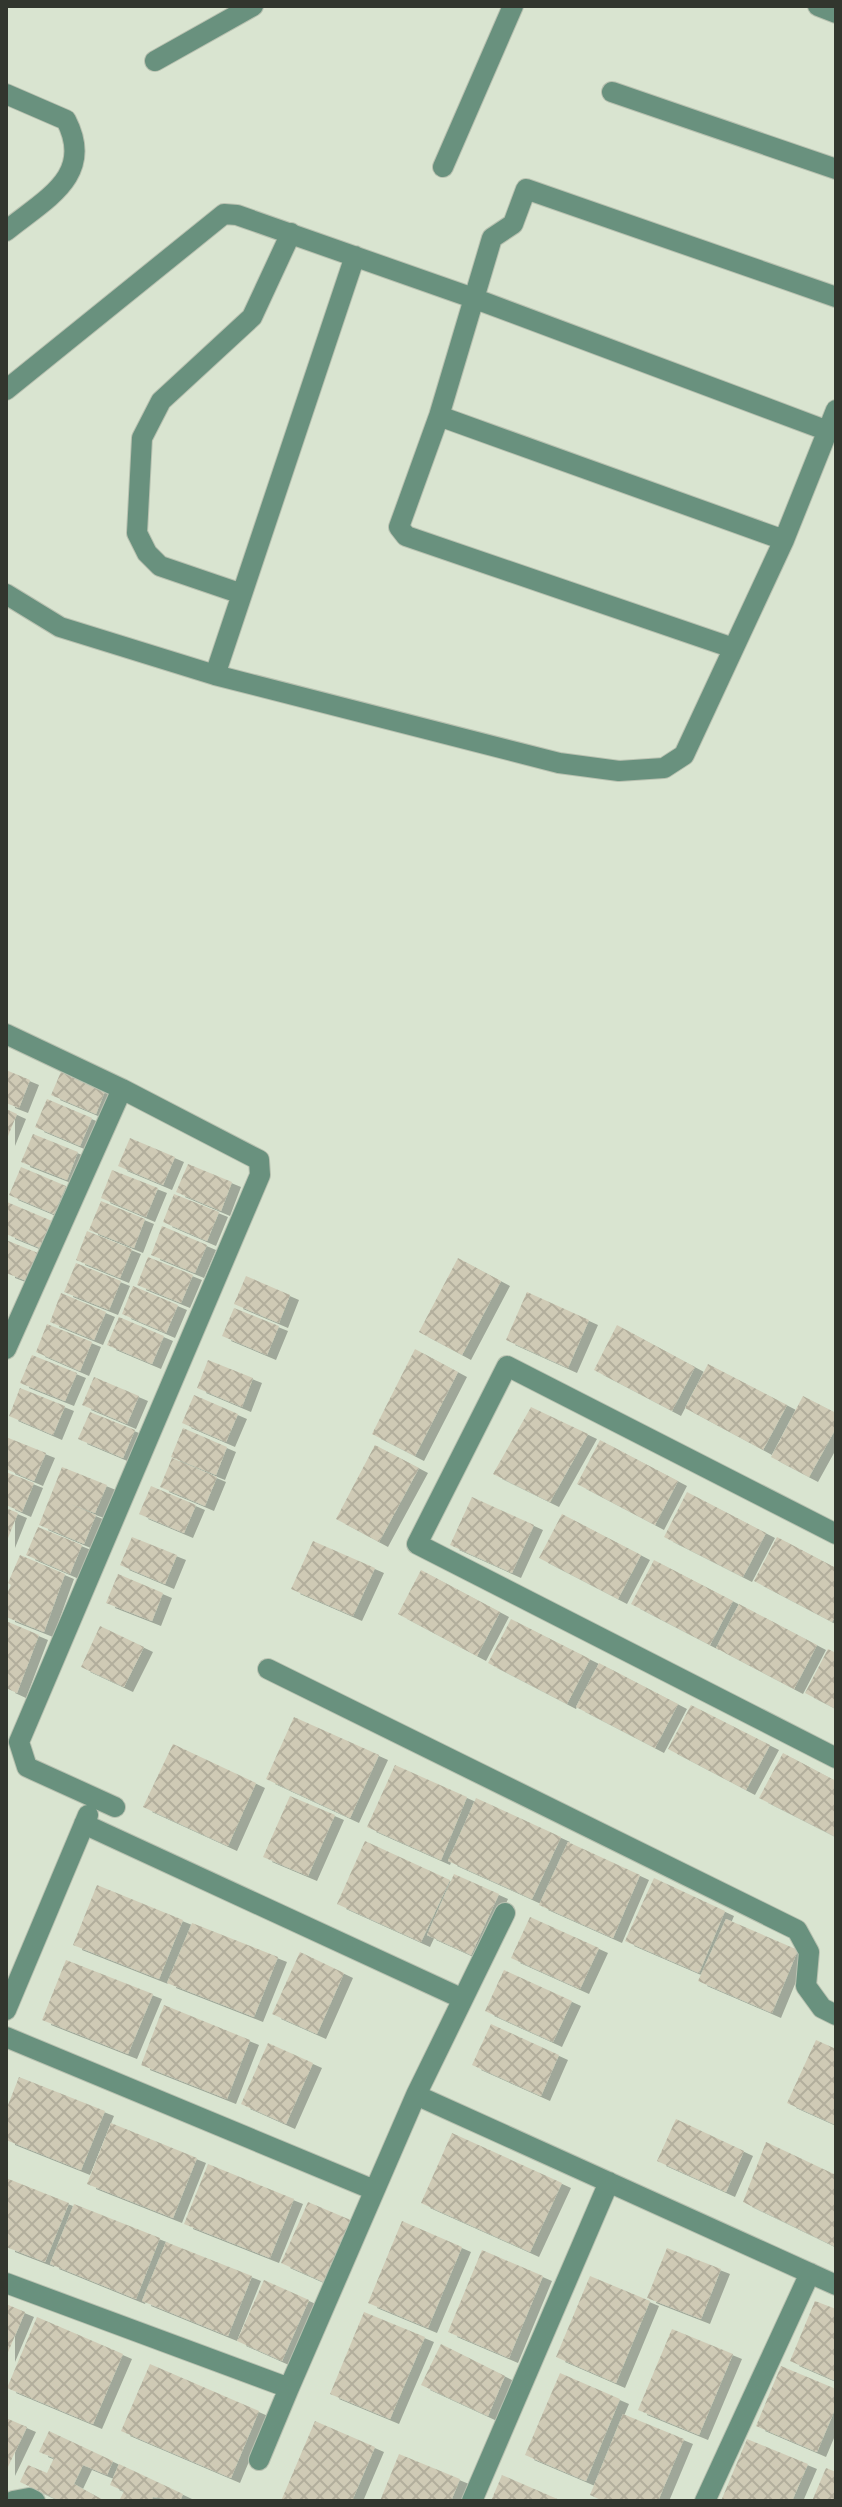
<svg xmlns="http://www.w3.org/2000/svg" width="842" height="2507" font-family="Quicksand,sans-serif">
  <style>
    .building { fill: url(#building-cross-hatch); filter: url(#shadow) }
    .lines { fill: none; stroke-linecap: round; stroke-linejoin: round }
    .minor-casing { stroke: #b8c1b0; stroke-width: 22 }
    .minor { stroke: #69917e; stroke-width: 20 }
  </style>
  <defs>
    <pattern id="building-cross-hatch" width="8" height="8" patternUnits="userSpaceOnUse" patternTransform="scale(2)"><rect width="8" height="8" fill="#cfcab5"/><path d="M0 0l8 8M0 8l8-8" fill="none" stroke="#b2ae9c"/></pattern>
    <filter id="shadow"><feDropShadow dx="9" dy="5" stdDeviation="0" flood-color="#0004"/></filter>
  </defs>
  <rect width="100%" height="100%" fill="#d9e4d0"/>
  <path class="building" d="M63,1067L107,1086L96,1114L51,1095Z
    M6,1070L30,1080L19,1108L6,1103Z
    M47,1099L92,1118L80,1146L35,1127Z
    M6,1109L17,1114L6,1141Z
    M33,1134L78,1152L67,1180L21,1162Z
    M130,1138L175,1157L163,1185L118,1166Z
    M188,1164L232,1182L221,1211L176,1192Z
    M21,1167L66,1186L54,1214L9,1195Z
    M112,1170L158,1188L146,1217L101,1198Z
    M174,1194L219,1212L207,1241L163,1222Z
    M101,1201L145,1219L134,1248L89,1230Z
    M7,1202L52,1221L40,1248L6,1234Z
    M162,1226L207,1245L195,1273L151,1255Z
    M87,1231L132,1249L120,1278L76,1260Z
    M6,1240L38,1253L27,1281L6,1273Z
    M148,1257L193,1275L181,1303L137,1285Z
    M458,1258L501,1281L462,1355L419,1332Z
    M76,1263L121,1281L109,1310L64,1292Z
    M246,1276L290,1295L279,1323L234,1304Z
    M133,1286L178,1305L166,1333L122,1314Z
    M527,1292L589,1320L568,1368L506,1340Z
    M61,1293L106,1312L94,1340L50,1322Z
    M234,1308L279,1326L267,1355L222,1336Z
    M119,1317L164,1336L152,1364L107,1345Z
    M47,1324L92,1342L80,1371L36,1352Z
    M617,1325L695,1367L672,1411L594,1370Z
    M415,1349L458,1372L415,1456L372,1434Z
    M32,1355L77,1373L65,1401L20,1383Z
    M208,1360L253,1378L242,1407L197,1388Z
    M708,1364L787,1405L763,1450L685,1408Z
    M94,1377L139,1396L127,1424L82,1405Z
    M20,1388L65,1406L53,1435L9,1416Z
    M194,1395L238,1414L226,1442L182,1423Z
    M803,1396L836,1413V1428L809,1477L771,1457Z
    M531,1407L588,1434L550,1502L493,1474Z
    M90,1412L135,1430L123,1458L78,1439Z
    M183,1428L227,1447L216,1475L171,1457Z
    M6,1437L46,1453L34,1481L6,1469Z
    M600,1440L678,1481L655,1525L577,1484Z
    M375,1445L419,1468L379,1542L336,1519Z
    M172,1458L217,1477L205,1506L160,1487Z
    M62,1467L107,1485L95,1513L70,1504L96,1515L84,1544L39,1525Z
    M6,1472L34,1483L22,1512L6,1505Z
    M151,1486L196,1505L184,1533L139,1514Z
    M687,1492L766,1533L743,1577L664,1537Z
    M472,1497L534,1525L512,1573L450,1545Z
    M6,1508L18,1513L6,1543Z
    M562,1514L641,1555L618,1599L539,1558Z
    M38,1527L82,1545L70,1574L26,1555Z
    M132,1537L177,1555L165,1584L120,1565Z
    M777,1537L836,1568V1615L832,1622L754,1581Z
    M313,1541L375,1568L353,1616L291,1589Z
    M20,1555L65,1574L44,1632L6,1617V1596L11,1585L8,1583Z
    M654,1560L733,1601L710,1645L631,1604Z
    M421,1570L500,1612L477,1656L398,1614Z
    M118,1574L163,1593L152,1621L106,1603Z
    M739,1604L817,1645L794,1689L716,1648Z
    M511,1619L590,1659L567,1704L488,1663Z
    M6,1621L39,1635L17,1693L6,1688Z
    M100,1626L144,1647L124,1687L81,1667Z
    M828,1649L836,1653V1709L805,1693Z
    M599,1663L678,1704L655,1748L576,1707Z
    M691,1705L770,1745L746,1790L668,1749Z
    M294,1717L379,1755L350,1818L266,1779Z
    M173,1744L256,1783L228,1846L143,1807Z
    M783,1753L836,1781V1837L759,1798Z
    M395,1765L467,1797L441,1860L367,1827Z
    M290,1796L335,1815L308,1876L263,1857Z
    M476,1798L561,1837L532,1899L448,1861Z
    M365,1841L450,1880L421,1942L337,1904Z
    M568,1842L640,1875L613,1938L539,1905Z
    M454,1874L499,1894L471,1955L427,1935Z
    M654,1878L725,1911L699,1973L625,1941Z
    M97,1885L183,1920L159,1979L73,1945Z
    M530,1917L599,1948L580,1989L511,1958Z
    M726,1919L798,1950L772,2013L698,1981Z
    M192,1923L278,1957L254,2017L167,1983Z
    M300,1952L344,1973L317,2034L272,2014Z
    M66,1960L153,1994L128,2054L42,2020Z
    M504,1970L572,2001L553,2042L485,2011Z
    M164,2005L250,2040L227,2099L141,2065Z
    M491,2024L559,2055L541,2096L472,2065Z
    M816,2040L836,2049V2125L787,2103Z
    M268,2043L313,2063L286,2124L241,2104Z
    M19,2077L105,2111L81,2170L6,2140V2110Z
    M676,2119L744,2151L726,2192L657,2161Z
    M111,2123L197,2158L173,2218L87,2184Z
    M452,2133L562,2183L530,2252L421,2203Z
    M766,2142L836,2175V2247L743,2202Z
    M208,2164L294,2199L270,2258L184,2224Z
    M6,2178L69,2203L45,2262L6,2247Z
    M308,2202L353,2221L326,2283L281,2263Z
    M74,2204L160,2238L136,2299L50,2264Z
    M402,2221L462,2247L428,2328L368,2303Z
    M166,2242L252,2276L228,2336L142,2301Z
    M667,2248L721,2269L701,2319L647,2298Z
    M482,2250L543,2276L509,2358L448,2332Z
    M590,2276L650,2301L616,2383L556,2357Z
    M264,2280L309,2300L282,2361L237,2341Z
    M815,2301L836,2309V2381L790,2361Z
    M6,2304L25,2312L6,2357Z
    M364,2312L425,2337L390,2419L330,2394Z
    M37,2317L123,2354L93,2424L7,2388Z
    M672,2329L733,2354L699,2435L638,2410Z
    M441,2344L505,2376L488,2416L421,2385Z
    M150,2364L259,2411L231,2478L121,2431Z
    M781,2366L836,2389V2407L817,2452L756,2426Z
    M560,2373L620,2399L586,2481L525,2455Z
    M623,2414L684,2439L658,2501H603L590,2495Z
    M6,2418L27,2427L6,2471Z
    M315,2421L375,2447L352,2501H281Z
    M49,2431L113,2461L107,2475L83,2465L74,2484L105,2501H60L20,2482L28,2465L47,2473L54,2458L39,2452Z
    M747,2439L808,2464L792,2501H721Z
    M399,2454L460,2479L451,2501H380Z
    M119,2464L183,2494L180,2501L153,2497L151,2501H119L124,2491L110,2485Z
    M826,2468L836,2472V2501H812Z
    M502,2475L562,2501H491Z"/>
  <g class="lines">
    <g class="minor-casing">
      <path id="minor" d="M818,6L836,13
        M155,61L253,6
        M612,92L836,169
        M6,94L66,120C95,176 45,199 6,231
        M443,167L513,6
        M6,390L224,214L237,215L473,298L828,431
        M439,416L784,540
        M6,594L60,627L215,675L559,763L619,771L664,768L684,755L784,540L836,410
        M242,594L160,566L147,553L137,533L142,438L161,401L252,317L291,233
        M733,648L406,536L399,527L439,416L492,238L513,224L526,189L836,297
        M215,675L355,256
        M6,1034L122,1089L259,1160L260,1175L19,1742L27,1767L115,1807
        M6,1349L122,1089
        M836,1534L507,1366L417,1544L836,1758
        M268,1669L797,1930L809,1952L806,1986L822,2008L836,2015
        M84,1824L463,1999
        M505,1913L416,2095L836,2285
        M6,2010L88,1815
        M6,2037L374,2190
        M6,2283L289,2388L416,2095
        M259,2460L289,2388
        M13,2501L29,2498L35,2501
        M472,2501L609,2182
        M705,2501L810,2273"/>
    </g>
    <use href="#minor" class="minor"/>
  </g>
  <rect width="842" height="2507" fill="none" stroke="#32362e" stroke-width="16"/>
</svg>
